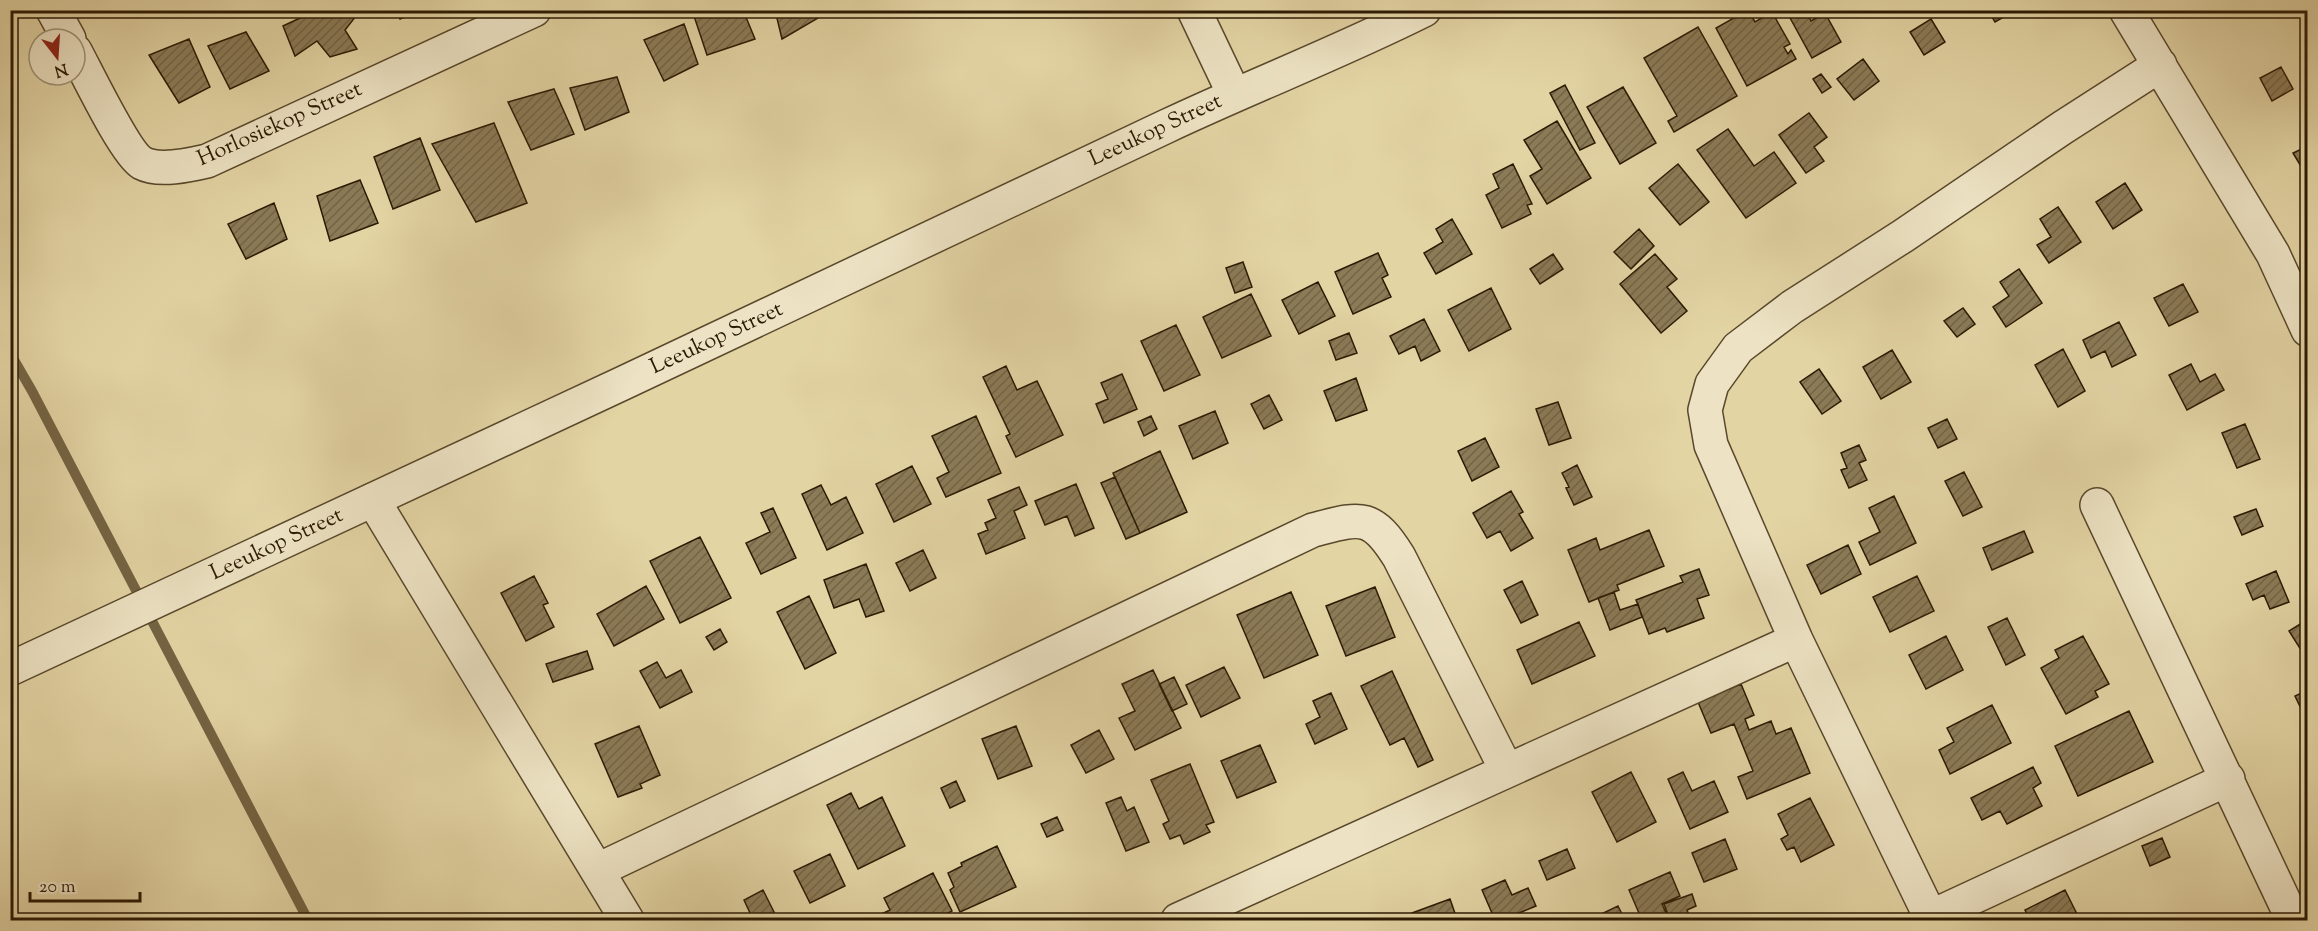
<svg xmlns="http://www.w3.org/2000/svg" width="2318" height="931" font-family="'Sorts Mill Goudy',serif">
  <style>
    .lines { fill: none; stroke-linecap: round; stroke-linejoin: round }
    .stream { stroke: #746443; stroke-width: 10 }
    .building { fill: url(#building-hatch); stroke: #2b1a03; stroke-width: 1.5 }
    .minor-casing { stroke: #59482b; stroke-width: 36 }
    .tertiary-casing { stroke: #59482b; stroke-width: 36 }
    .minor { stroke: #ede3c4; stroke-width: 33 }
    .tertiary { stroke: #ede3c4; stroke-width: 33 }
    .labels { text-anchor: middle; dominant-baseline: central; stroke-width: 4.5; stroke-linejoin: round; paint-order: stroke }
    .street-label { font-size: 22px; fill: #2b1a03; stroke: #ede3c4 }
  </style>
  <defs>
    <pattern id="building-hatch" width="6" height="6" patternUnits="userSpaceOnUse" patternTransform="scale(1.5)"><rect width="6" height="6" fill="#8b7b57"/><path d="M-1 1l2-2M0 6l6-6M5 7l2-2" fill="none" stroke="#726446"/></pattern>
  </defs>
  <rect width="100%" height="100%" fill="#e3d4a4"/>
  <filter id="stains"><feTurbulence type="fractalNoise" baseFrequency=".00333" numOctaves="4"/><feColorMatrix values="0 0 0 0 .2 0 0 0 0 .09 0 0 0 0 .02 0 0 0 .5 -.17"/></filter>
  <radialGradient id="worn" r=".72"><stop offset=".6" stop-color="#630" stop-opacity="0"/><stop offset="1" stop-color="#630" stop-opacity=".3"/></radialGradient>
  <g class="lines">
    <path class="stream" d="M10,353L32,391L308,920"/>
  </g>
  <path class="building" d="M317,10H352L356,16L345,30L357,49L330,57L317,41L295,56L283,26Z
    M396,10H422L400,19Z
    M692,10H743L755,39L707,55Z
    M775,10H824L825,14L782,39Z
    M1748,10L1755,22L1772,12L1790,44L1784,47L1788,54L1791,50L1796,59L1747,86L1716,28Z
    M1799,10H1805L1811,21L1825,13L1841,42L1812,58L1789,16Z
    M1988,10H2016L1995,22Z
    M1931,19L1945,42L1924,55L1910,32Z
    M684,24L698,64L664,81L644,40Z
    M1698,27L1737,96L1674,132L1668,121L1677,116L1644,58Z
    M246,32L269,71L230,89L208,46Z
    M189,39L210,87L179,103L149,55Z
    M1863,59L1879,81L1854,100L1837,79Z
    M2281,67L2293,89L2272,101L2260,78Z
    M1821,74L1831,87L1822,93L1813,79Z
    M617,77L629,112L585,130L570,88Z
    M1565,85L1595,143L1580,150L1550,93Z
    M1623,87L1656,143L1620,164L1587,107Z
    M554,89L574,134L531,150L508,102Z
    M1809,113L1827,137L1814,147L1824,161L1806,173L1779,135Z
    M1557,121L1591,178L1547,204L1530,176L1542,169L1524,140Z
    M494,123L527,203L476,222L432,144Z
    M1728,129L1754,166L1774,152L1796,183L1746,218L1697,150Z
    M420,138L440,190L393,209L374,157Z
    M2308,146V178L2293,153Z
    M1513,164L1532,204L1527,205L1531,214L1502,228L1486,195L1499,188L1493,174Z
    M1678,164L1709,202L1680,225L1649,188Z
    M360,180L378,223L330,241L317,196Z
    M2125,183L2142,210L2113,229L2096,202Z
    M274,203L287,239L246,259L228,224Z
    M2058,207L2081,242L2049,263L2037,245L2051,237L2040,219Z
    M1452,219L1472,254L1436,274L1424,253L1443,242L1436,229Z
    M1639,229L1654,246L1631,269L1614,252Z
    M1378,253L1388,275L1382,278L1391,297L1353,314L1335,272Z
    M1553,254L1563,269L1540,284L1530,269Z
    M1655,254L1677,279L1667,287L1687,311L1661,333L1620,284Z
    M1243,262L1252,287L1235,293L1226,268Z
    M2019,269L2042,303L2006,327L1993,307L2009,296L2000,282Z
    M1318,282L1335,316L1299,334L1282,300Z
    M2183,284L2198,312L2169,326L2154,298Z
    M1491,288L1511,329L1469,351L1448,310Z
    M1251,294L1271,336L1222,358L1203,317Z
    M1963,308L1975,324L1957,337L1944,321Z
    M1424,319L1440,351L1421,361L1415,346L1399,354L1390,336Z
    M2119,322L2136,355L2112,367L2105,351L2091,358L2083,340Z
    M1176,325L1200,375L1164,391L1141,341Z
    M1349,333L1357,353L1336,360L1329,341Z
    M2063,349L2085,391L2058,407L2035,365Z
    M1892,350L1911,382L1881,399L1863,367Z
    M2191,364L2200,382L2215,374L2224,390L2187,410L2169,375Z
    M1006,366L1017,390L1037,381L1063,435L1016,457L1006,436L1010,434L983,377Z
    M1819,369L1841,401L1822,414L1800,382Z
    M1122,374L1137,409L1104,423L1096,404L1108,399L1101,383Z
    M1356,378L1367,410L1336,421L1324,391Z
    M1269,395L1282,420L1264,429L1251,404Z
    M1558,402L1571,438L1549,445L1536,409Z
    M1215,411L1228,443L1193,459L1179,426Z
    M976,416L1001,473L946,497L937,478L949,472L932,436Z
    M1151,416L1157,429L1144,436L1138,422Z
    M1947,419L1957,439L1938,448L1928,428Z
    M2245,424L2260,459L2237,468L2222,433Z
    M1485,438L1499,467L1472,481L1458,451Z
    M1859,445L1866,460L1859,463L1867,480L1849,488L1841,470L1847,468L1841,453Z
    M1160,451L1187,512L1140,533L1113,473Z
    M1577,465L1592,497L1574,505L1566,488L1569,487L1562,473Z
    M912,466L931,504L894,522L876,484Z
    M1964,472L1982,507L1963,516L1945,481Z
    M1115,477L1140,533L1126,539L1101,483Z
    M1076,484L1094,528L1075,536L1067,516L1045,525L1035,501Z
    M821,485L831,505L846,497L863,533L827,550L802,494Z
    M1019,487L1027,505L1014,511L1025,538L986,554L978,534L988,530L985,523L996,518L988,500Z
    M1511,491L1523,512L1519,514L1533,538L1511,551L1500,531L1487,538L1473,513Z
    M1894,496L1916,543L1870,565L1859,542L1880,532L1869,508Z
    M773,508L796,558L761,574L746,543L770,532L761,513Z
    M2256,509L2263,526L2242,535L2234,517Z
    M1649,530L1664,566L1617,585L1619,590L1589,602L1568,550L1596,538L1600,550Z
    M2024,531L2033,552L1992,570L1983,548Z
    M700,537L731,598L680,623L650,561Z
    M1848,545L1861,574L1821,594L1807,565Z
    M923,550L936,578L910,591L896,563Z
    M866,564L884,611L866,617L859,599L834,608L824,580Z
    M1699,569L1709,595L1697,599L1704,618L1667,632L1665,628L1649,634L1636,600L1683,582L1680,576Z
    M2276,571L2289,602L2270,609L2264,595L2253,600L2246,584Z
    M534,576L548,603L543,605L554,627L526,641L501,593Z
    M1917,576L1934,611L1890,632L1873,597Z
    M1522,581L1538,615L1521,623L1504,590Z
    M646,586L664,619L614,646L597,614Z
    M1375,587L1395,637L1346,656L1326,606Z
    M1291,592L1318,655L1264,678L1237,615Z
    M1614,592L1620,610L1638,604L1642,617L1610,630L1598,598Z
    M809,596L836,653L805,669L777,612Z
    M2007,618L2025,655L2006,665L1988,627Z
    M2305,621L2308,626V661L2289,631Z
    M1579,622L1595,656L1532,684L1517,650Z
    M720,629L727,642L714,650L706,637Z
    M1946,636L1963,670L1926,689L1909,655Z
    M2083,636L2109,684L2095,691L2098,697L2066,714L2041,668L2059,658L2055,650Z
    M587,651L593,669L553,682L546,664Z
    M657,662L666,678L681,670L692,692L660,708L640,671Z
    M1224,667L1240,698L1201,717L1186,685Z
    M1153,670L1181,728L1135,750L1119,718L1135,711L1122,684Z
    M1392,671L1433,760L1418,767L1404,738L1390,745L1361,686Z
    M1174,677L1187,704L1172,711L1159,684Z
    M1741,684L1754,715L1745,719L1749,730L1771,721L1776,734L1791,728L1810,773L1747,799L1738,777L1753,771L1734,724L1711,733L1698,702Z
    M2308,690V723L2295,696Z
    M1331,693L1347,729L1315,744L1306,724L1320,717L1313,701Z
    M1992,705L2011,743L1950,774L1939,750L1954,742L1947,728Z
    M2129,711L2153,762L2078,796L2055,746Z
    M639,726L660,775L640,784L642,788L618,797L595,744Z
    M1016,726L1032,766L998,779L982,739Z
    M1099,730L1114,759L1086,773L1071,745Z
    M1260,745L1276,782L1237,798L1221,761Z
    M1190,764L1214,822L1206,825L1210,832L1184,844L1180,835L1170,839L1163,824L1169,821L1151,780Z
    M2033,767L2041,783L2033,788L2042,806L2007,824L2000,811L1982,820L1971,798Z
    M1631,772L1656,822L1617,842L1592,792Z
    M1683,772L1692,791L1714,781L1728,812L1690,829L1668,779Z
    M956,781L965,801L950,808L941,788Z
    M851,793L859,809L882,797L905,846L858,869L827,805Z
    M1121,797L1127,811L1134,807L1149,842L1126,851L1106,803Z
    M1810,798L1834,845L1801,862L1794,847L1787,850L1781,839L1788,835L1778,814Z
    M1057,817L1063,830L1047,837L1041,824Z
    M2162,838L2170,857L2150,866L2142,846Z
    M1725,839L1737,869L1704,882L1692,853Z
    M997,846L1016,887L960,912L950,890L954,887L948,873L962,866L961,863Z
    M1567,849L1575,868L1547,880L1539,861Z
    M830,854L845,886L810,903L794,871Z
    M1670,872L1680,896L1662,904L1669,920H1642L1629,890Z
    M933,873L952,911L939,918L940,920H879L877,916L890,910L884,898Z
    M1505,880L1512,895L1528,888L1536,906L1502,920H1495L1482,890Z
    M763,890L778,920H738L750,913L744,900Z
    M2065,890L2080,920H2030L2025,910Z
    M1692,894L1696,906L1687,910L1691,920H1670L1664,904Z
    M1450,899L1457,919L1415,920L1412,913Z
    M1618,906L1625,920H1600L1597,916Z"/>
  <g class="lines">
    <g class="minor-casing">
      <path id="minor" d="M53,10L69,39
        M2126,10L2273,254L2308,330
        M75,51C87,73 125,153 142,163C159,172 190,165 207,161L534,10
        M373,500L627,920
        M2097,505L2293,920
        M598,870L1313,530C1360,518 1371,512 1399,557L1507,771
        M1178,920L1796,640
        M1924,920L2228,779
        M1932,920L1796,640L1711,445L1705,410L1712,384L1738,348L1792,307L1903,236L2062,128L2160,65"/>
    </g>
    <g class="tertiary-casing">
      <path id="tertiary" d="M1194,10L1234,94
        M10,669C397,490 782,309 1167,126C1252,86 1340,52 1424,10"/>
    </g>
    <use href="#minor" class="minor"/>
    <use href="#tertiary" class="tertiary"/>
  </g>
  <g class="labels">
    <g class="street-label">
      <text transform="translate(280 125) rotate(-24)">Horlosiekop Street</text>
      <text transform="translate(1156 131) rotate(-25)">Leeukop Street</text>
      <text transform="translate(717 339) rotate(-25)">Leeukop Street</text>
      <text transform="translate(277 545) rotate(-25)">Leeukop Street</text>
    </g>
  </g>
  <rect width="2318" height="931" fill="none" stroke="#e3d4a4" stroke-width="36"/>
  <rect x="12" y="12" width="2294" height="907" fill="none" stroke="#2b1a03" stroke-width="3"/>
  <rect x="18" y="18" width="2282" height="895" fill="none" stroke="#2b1a03" stroke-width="1.5"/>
  <g transform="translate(57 57) rotate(163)"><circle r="28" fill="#ede3c4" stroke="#9f9377" stroke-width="1.5"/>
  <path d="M0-4.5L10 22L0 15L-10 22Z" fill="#8f2418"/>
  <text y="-9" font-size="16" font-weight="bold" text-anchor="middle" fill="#2b1a03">N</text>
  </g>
  <path d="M30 892v9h110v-9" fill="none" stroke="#2b1a03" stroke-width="3"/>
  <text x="39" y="892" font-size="18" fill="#2b1a03" stroke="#ede3c4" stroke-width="4.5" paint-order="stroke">20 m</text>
  <rect width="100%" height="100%" filter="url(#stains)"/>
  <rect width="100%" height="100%" fill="url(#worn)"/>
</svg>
